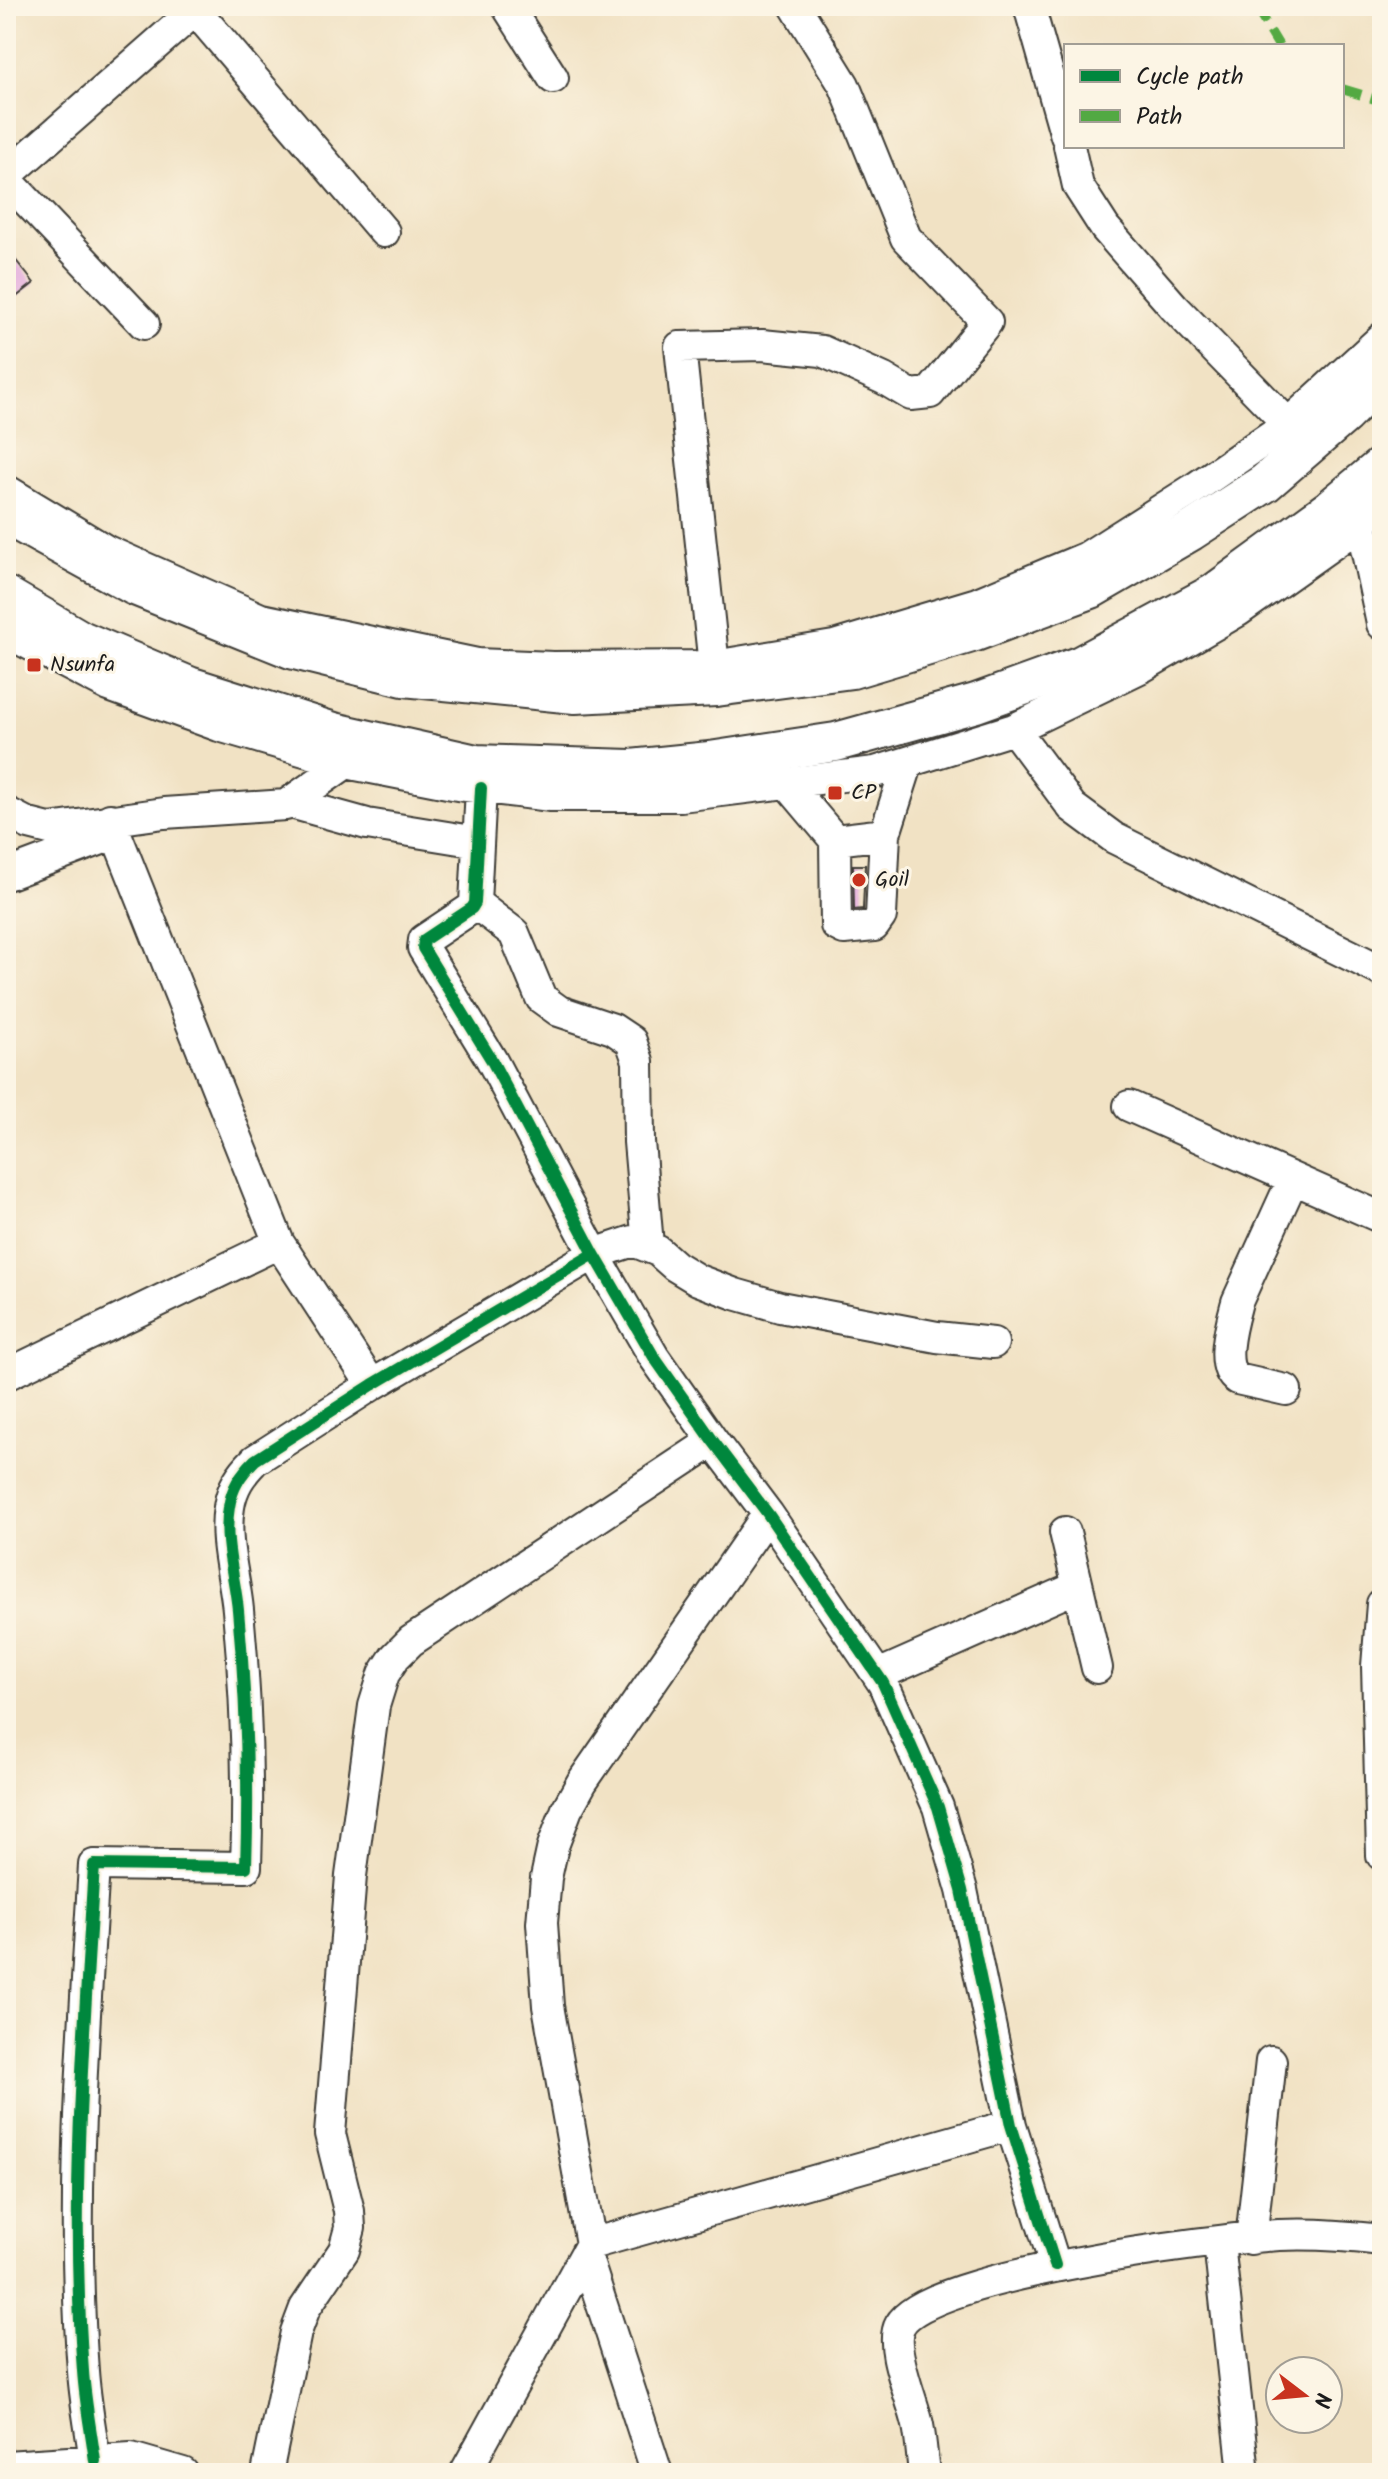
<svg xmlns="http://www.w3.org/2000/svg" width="1388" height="2479" font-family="Kalam,sans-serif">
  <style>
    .building { fill: #e1a6dd }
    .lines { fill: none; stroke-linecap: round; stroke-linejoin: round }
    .minor-casing { stroke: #3c3a35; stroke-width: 34 }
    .major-casing { stroke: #3c3a35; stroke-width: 42 }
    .minor { stroke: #fff; stroke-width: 30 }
    .major { stroke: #fff; stroke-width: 38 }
    .quiet { stroke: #52a943; stroke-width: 10; stroke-dasharray: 20 10; stroke-linecap: butt }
    .cycleway-casing { stroke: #fcf5e5; stroke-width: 17 }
    .cycleway { stroke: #00873e; stroke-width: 12 }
    .poi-dot { fill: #c8321e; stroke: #fcf5e5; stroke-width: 3 }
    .labels { text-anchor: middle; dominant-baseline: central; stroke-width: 6; stroke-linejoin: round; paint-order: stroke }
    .poi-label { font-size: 22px; fill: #1c1c1c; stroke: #fcf5e5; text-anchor: start }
  </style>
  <rect width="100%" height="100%" fill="#fcf5e5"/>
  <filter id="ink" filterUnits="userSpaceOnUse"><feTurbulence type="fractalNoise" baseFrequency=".0125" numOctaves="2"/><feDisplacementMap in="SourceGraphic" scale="16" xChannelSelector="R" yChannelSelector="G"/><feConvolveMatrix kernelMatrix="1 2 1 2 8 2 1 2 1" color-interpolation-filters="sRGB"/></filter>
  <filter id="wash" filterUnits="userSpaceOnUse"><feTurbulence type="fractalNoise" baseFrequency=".006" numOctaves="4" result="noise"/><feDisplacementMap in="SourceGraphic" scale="32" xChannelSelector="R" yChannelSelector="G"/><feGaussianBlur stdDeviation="1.8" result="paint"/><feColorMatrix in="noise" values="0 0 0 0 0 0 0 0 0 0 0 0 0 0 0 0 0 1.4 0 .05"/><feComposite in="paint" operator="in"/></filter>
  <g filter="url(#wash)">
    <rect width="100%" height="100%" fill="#f1e2c4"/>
    <g id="blocks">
      <path class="building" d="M6,248L34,283L6,305Z
        M853,865H865L863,909L854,910Z"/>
    </g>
  </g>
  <g filter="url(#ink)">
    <use href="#blocks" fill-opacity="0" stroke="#3c3a35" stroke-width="2"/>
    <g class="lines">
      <g class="minor-casing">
        <path id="minor" d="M507,6L553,78
          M1029,6L1066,136
          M195,10L384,232
          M1069,146L1078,186L1105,228L1174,307L1288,424
          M6,176L200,6
          M6,179L144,324
          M6,490L107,551L261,619L477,664L553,667L714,666L834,646L977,603L1087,557L1192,490L1288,424L1382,338
          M1361,524L1382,624
          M6,632L109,686L219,726L346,763L458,785L551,796H681L875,772L1014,729L1142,667L1238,611L1361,524L1382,503
          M714,666L680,347L762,345L822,351L884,379L911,395L930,393L987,322L906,238L844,85L795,6
          M1014,729L1072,807L1114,838L1382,971
          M787,783L835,840L885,834L908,762
          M481,788L475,903L472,908L424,940L423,948L491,1059L594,1254L654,1357L713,1441L768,1514L883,1683L938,1807L962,1890L1011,2125L1055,2265
          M291,803L367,824L478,842
          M6,812L29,824L49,829L164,813L286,805L346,763
          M110,819L279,1243L372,1385
          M835,840L836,925L844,929L874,926L881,916L885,834
          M6,875L115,834
          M475,903L514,933L541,998L559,1011L613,1029L631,1041L638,1061L639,1142L648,1245
          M1129,1106L1382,1218
          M6,1375L279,1243
          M1286,1390L1237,1379C1218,1367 1232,1321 1237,1302L1293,1179
          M1065,1532L1097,1668
          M1382,1604L1377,1666L1382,1855
          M878,1675L1077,1587
          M1251,2239L1271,2061
          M1219,2243L1244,2473
          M591,2244L1011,2125
          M586,2256L657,2473
          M95,2461C91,2431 85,2401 83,2371C70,2202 84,2034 94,1865L246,1867C249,1782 246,1695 238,1610C235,1577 223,1541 229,1507C232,1487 241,1474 255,1460L372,1385L594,1254L633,1241L658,1251L675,1266L698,1280L735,1294L780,1307L937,1337L993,1343
          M6,2466L131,2458L183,2473
          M267,2473L296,2332L305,2308L344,2250L350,2228L349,2211L330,2134L351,1876L374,1706L384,1674L395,1657L411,1641L713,1441
          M465,2473L591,2244L548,2006L542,1923L546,1878L553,1846L567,1809L582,1782L768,1514
          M924,2473C922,2457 921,2440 918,2425C913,2400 888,2346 900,2325C927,2275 1216,2239 1279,2235C1314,2233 1348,2236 1382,2240"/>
      </g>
      <g class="major-casing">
        <path id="major" d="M6,515L135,586L291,649L404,677L575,694L716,687L852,669L975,632L1091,589L1191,531L1265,483L1345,414L1382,377
          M6,596L81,640L189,686L334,732L476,764L631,769L710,761L836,742L976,703L1081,665L1213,594L1330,509L1382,466"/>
      </g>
      <use href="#minor" class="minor"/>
      <use href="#major" class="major"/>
      <path class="quiet" d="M1255,6L1279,46
        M1342,89L1382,101"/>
      <g class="cycleway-casing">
        <path id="cycleway" d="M481,788L475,903L472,908L424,940L423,948L491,1059L594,1254L654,1357L713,1441L768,1514L883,1683L938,1807L962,1890L1011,2125L1055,2265
          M95,2461C91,2431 85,2401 83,2371C70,2202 84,2034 94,1865L246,1867C249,1782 246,1695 238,1610C235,1577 223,1541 229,1507C232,1487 241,1474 255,1460L372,1385L594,1254"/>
      </g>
      <use href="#cycleway" class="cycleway"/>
    </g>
  </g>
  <g class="poi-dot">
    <rect x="26" y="657" width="16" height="16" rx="4"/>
    <rect x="827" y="785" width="16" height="16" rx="4"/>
    <circle cx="859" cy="880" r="8"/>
  </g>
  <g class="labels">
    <g class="poi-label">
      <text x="50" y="665">Nsunfa</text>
      <text x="851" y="793">CP</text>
      <text x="875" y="880">Goil</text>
    </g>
  </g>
  <rect width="1388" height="2479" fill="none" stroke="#fcf5e5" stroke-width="32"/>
  <rect x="1064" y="44" width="280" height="104" fill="#fcf5e5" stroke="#a29e95" stroke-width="2"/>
  <rect x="1080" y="70" width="40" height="12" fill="#00873e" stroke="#a29e95" stroke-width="2"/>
  <text x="1136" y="84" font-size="24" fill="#1c1c1c">Cycle path</text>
  <rect x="1080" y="110" width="40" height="12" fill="#52a943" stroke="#a29e95" stroke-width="2"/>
  <text x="1136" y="124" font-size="24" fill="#1c1c1c">Path</text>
  <g transform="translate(1304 2395) rotate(106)"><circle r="38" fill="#fcf5e5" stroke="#a29e95" stroke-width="2"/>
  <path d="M0-6L14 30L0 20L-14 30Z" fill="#c8321e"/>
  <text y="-12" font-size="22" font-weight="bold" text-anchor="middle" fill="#1c1c1c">N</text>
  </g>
</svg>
